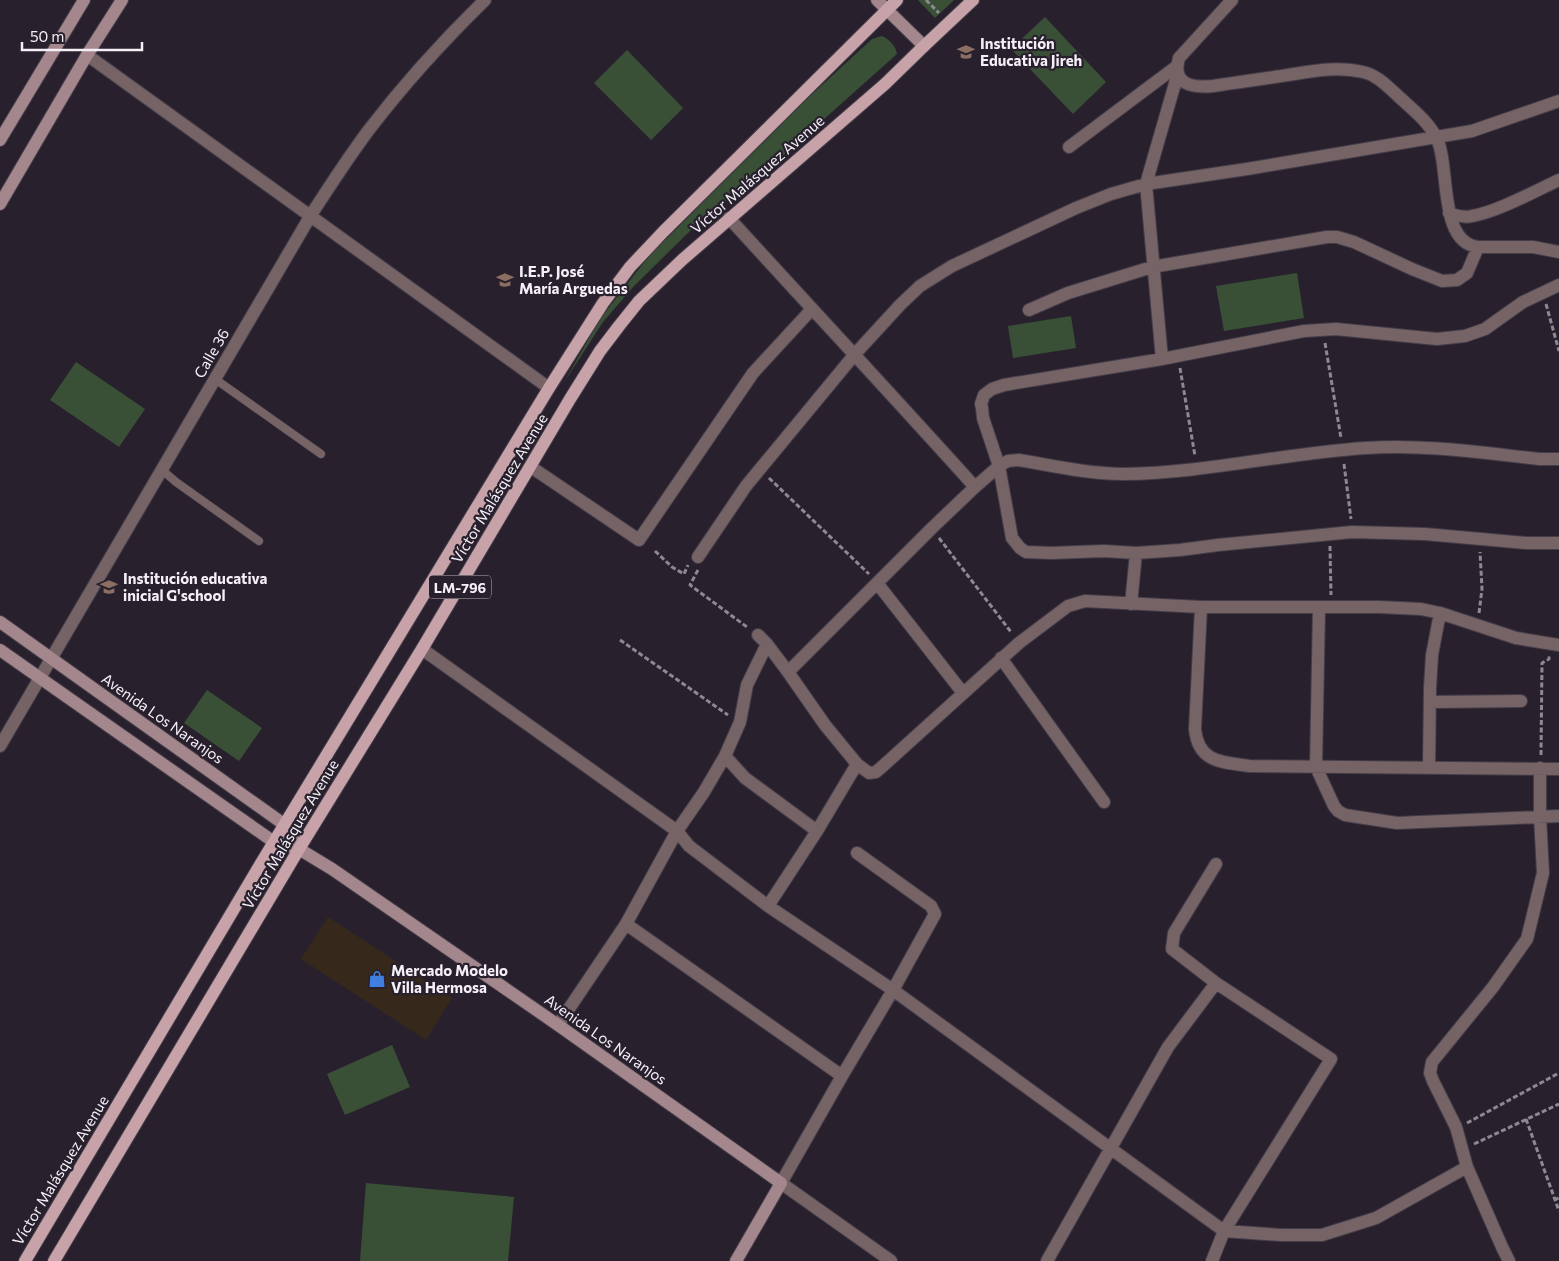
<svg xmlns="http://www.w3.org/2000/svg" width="1559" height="1261" font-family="Commissioner,sans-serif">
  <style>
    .commercial { fill: #36291b }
    .green { fill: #395037 }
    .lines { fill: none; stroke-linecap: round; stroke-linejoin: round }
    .lane-casing { stroke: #453e49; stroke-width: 9 }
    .street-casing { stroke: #453e49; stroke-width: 14 }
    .secondary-casing { stroke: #453e49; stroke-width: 14 }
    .primary-casing { stroke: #453e49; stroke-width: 14 }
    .path { stroke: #8e8892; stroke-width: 3; stroke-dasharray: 5 2.5; stroke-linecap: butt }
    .lane { stroke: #766366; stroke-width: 8 }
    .street { stroke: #766366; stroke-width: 12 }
    .secondary { stroke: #a4878c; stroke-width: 12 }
    .primary { stroke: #c8a2a9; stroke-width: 12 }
    .labels { text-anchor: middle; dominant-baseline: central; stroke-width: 4.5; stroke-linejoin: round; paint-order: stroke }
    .shield { fill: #28212d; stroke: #b8b2bb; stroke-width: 1 }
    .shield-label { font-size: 14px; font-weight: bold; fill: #f5f0f8 }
    .poi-label { font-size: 15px; font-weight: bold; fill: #f5f0f8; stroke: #28212d; text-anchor: start }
    .street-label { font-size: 15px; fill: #f5f0f8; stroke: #28212d }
  </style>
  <rect width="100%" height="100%" fill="#28212d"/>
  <path class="commercial" d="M328,917L452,998L426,1040L301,959Z"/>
  <path class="green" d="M918,0H954L935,18Z
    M1045,17L1106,82L1073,114L1011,49Z
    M882,36C889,39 896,46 897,54L786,153L691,230L634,286L603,322L563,384L600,319L649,256L808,98L872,39Z
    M627,50L683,108L651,140L594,83Z
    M1297,273L1304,318L1224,331L1216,286Z
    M1071,316L1076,348L1013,358L1008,326Z
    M76,362L145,409L119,447L50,400Z
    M207,690L262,728L239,761L184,723Z
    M392,1045L410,1087L345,1115L327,1074Z
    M366,1183L514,1197L508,1261H360Z"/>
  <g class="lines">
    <g class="lane-casing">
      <path id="lane" d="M215,379L321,454
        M162,470L176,482L259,541"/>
    </g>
    <g class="street-casing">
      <path id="street" d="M1232,0L1179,58C1171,85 1193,88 1213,86C1238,82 1263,79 1288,75C1313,71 1338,66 1363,72C1377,75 1387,86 1397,95C1411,108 1427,120 1436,137C1451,164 1437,242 1478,247H1533L1559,252
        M87,55L549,388
        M1069,147L1177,66
        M1449,213C1457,216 1464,218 1472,216C1497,212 1535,191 1559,180
        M729,218C811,308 894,397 975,487
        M1559,285L1523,302L1485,329L1465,336L1437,339L1336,329L1304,331L1162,359L1004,385L992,389L984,395L981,404L982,408L983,418L999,466L1012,538L1020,548L1026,552L1051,553L1104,551L1136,553L1180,550L1218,545L1352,532L1425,534L1526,543H1559
        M1029,310L1068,293L1152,267L1327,237H1337L1354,242L1412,269L1442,281L1457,280L1467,273L1478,247
        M1162,359L1146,184L1178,73
        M531,467L639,540L753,373L812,309
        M698,557L746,486L855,354L900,305L920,286L952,266L1076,208L1111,194L1146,184L1247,169L1472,131L1559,101
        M877,583L963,693
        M1131,604L1136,553
        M1201,607L1195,729C1198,762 1221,762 1249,766L1559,769
        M1319,608L1316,767L1334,806L1338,811L1345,815L1397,823L1559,816
        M758,635L767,644L788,672L825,725L857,764L869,773L876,772L884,765L1019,643L1068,606L1085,601L1201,607H1379L1421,609L1440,613L1516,638L1559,645
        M422,649L677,831L689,846L768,906L893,990L1224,1231L1281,1235H1322L1376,1218L1467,1167
        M1001,658L1104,802
        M788,672L932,528L975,487L999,466L1008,461L1019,460C1054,466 1089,474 1124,474C1206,473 1285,453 1366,448C1424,444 1483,453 1540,459H1559
        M1430,702L1521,701
        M0,746L311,215C329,187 348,158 368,131C404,84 443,41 485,0
        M725,756L745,778L817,831
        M1429,767L1430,688L1432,655L1440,613
        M857,853L931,906L935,914L893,990L842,1076L781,1183L891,1261
        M768,906L817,831L857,764
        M626,924L842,1076
        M558,1025L626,924L677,831L704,792L725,756L740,722L747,685L767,644
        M1047,1261L1168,1047L1216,983
        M1212,1261L1224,1231L1331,1059L1216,983L1172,949L1174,933L1216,864
        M1509,1261L1502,1247L1467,1167L1456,1127L1433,1081L1430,1073L1432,1062L1493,987L1527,939L1543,873L1540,816V768"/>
    </g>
    <g class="secondary-casing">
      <path id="secondary" d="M877,0L924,46
        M0,140L84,0
        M0,204L87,55L122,0
        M0,622L285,825L299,849
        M0,650L274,842L299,849L332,869L558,1025L781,1183L736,1261"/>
    </g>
    <g class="primary-casing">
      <path id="primary" d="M25,1261L257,870L549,388L603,303L630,267L663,232L897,0
        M54,1261L299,849L422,649L570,399L600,351L619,326L639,301L682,260L885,84L924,46L973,0"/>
    </g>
    <path class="path" d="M926,0L939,13
      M1546,304L1559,351
      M1325,343L1341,438
      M1180,368L1195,456
      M1344,464L1351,519
      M769,478L869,574
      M939,538L1011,632
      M1330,546L1331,595
      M655,551L672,567L684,574L688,565
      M698,570L690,585L747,627
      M1479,613L1482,589L1480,552
      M620,640L728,715
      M1541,755L1542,663L1549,659V656
      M1526,1119L1559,1211
      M1467,1123L1559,1073
      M1474,1144L1559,1104
      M1554,1200L1559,1198"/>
    <use href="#lane" class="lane"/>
    <use href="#street" class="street"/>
    <use href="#secondary" class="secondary"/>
    <use href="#primary" class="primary"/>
  </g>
  <defs>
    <g id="school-bare" transform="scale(1.35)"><path d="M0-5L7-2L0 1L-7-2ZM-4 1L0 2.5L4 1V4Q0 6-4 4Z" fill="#8d6e63" stroke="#28212d" stroke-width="2.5" paint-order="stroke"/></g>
    <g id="shop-bare" transform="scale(1.35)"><path d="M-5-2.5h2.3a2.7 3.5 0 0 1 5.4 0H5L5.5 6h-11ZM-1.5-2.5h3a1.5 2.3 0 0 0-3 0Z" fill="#3f7fe0" stroke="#28212d" stroke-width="2.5" paint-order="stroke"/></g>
  </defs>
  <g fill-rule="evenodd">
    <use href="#school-bare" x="966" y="52"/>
    <use href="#school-bare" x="505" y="280"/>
    <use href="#school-bare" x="109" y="587"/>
    <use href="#shop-bare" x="377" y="979"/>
  </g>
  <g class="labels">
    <rect class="shield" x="429" y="575.5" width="62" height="23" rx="4"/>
    <g class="shield-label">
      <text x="460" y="587">LM-796</text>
    </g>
    <g class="poi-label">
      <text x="980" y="43">Institución<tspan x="980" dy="17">Educativa Jireh</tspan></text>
      <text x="519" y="271">I.E.P. José<tspan x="519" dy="17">María Arguedas</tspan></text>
      <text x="123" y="578">Institución educativa<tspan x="123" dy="17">inicial G'school</tspan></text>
      <text x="391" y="970">Mercado Modelo<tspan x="391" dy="17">Villa Hermosa</tspan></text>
    </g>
    <g class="street-label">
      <text transform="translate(757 174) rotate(-41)">Víctor Malásquez Avenue</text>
      <text transform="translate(211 353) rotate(-60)">Calle 36</text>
      <text transform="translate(499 488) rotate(-59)">Víctor Malásquez Avenue</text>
      <text transform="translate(163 718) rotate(35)">Avenida Los Naranjos</text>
      <text transform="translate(290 834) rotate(-59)">Víctor Malásquez Avenue</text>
      <text transform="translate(606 1039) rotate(35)">Avenida Los Naranjos</text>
      <text transform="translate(60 1170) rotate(-59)">Víctor Malásquez Avenue</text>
    </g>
  </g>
  <path d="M22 42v8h120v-8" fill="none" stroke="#f5f0f8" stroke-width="2.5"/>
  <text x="30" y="42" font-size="15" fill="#f5f0f8" stroke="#28212d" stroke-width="4" paint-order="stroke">50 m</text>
</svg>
